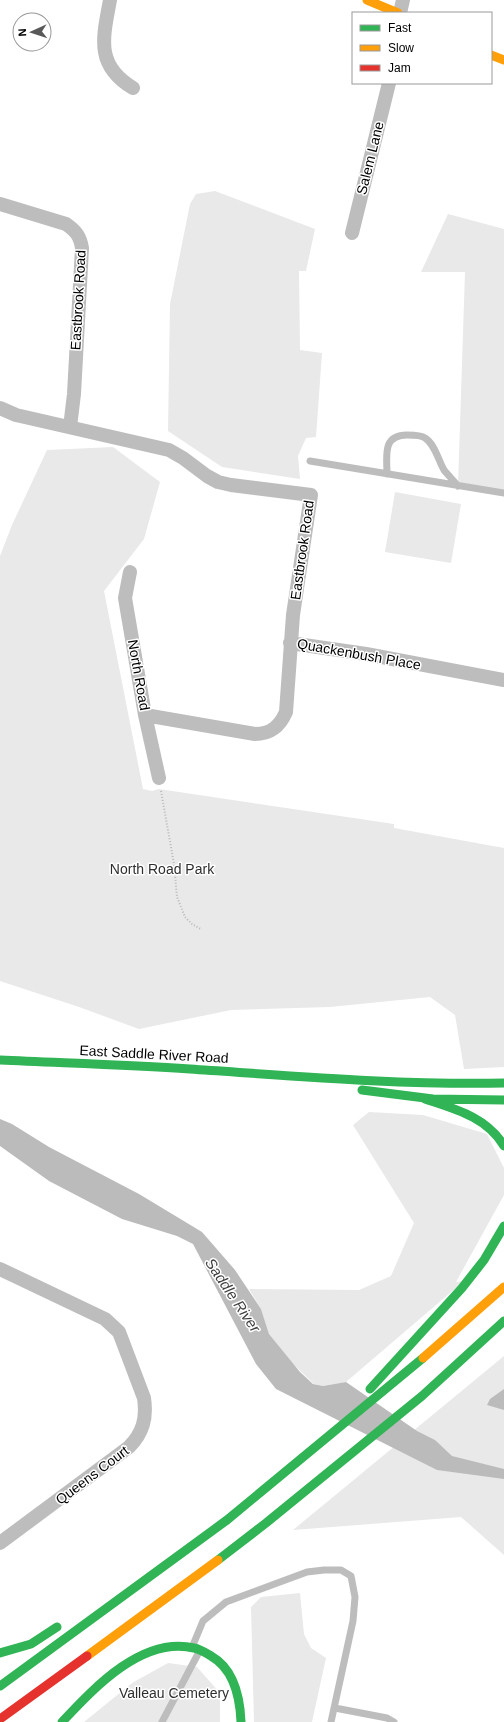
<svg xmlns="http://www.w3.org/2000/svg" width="504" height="1722" font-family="Arial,sans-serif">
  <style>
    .green { fill: #e9e9e9 }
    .water { fill: #bbb }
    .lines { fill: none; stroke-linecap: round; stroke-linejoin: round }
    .path { stroke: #b8b8b8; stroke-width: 2; stroke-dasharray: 1 2; stroke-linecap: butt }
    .lane { stroke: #bdbdbd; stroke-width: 7 }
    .street { stroke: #bdbdbd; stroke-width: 14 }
    .fast { stroke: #30b455; stroke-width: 9 }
    .slow { stroke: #ff9f0a; stroke-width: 9 }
    .jam { stroke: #e5322d; stroke-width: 9 }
    .labels { text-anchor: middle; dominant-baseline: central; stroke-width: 3; stroke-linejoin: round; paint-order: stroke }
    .street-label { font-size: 14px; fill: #000; stroke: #fff }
    .park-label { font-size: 14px; fill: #2e2e2e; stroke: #fff }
    .water-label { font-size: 15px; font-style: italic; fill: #3f3f3f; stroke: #fff }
  </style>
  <rect width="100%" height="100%" fill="#fff"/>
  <path class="green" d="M215,191L315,229L306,271H299L300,350L322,353L316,437L306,438L298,456L300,479L222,467L168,431L170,304L190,204L196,194Z
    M448,214L504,229V493L458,486L465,272H421Z
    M113,447L160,482L144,539L104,591L143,789L152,791L159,789L394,824V828L504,848V1067L464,1069L455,1015L430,997L330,1007L231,1010L139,1029L79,1007L0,981V556L12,525L47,450Z
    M395,492L461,504L451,563L385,552Z
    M369,1112L423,1115L487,1134L504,1168V1195L456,1282L464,1281L346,1382L323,1386L314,1384L291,1362L269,1334L261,1309L249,1289L359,1290L391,1276L414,1223L353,1125Z
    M504,1356V1555L461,1517L293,1530Z
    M300,1593L304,1634L311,1648L326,1658L312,1722H254L251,1607L261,1597Z
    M168,1663L197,1667L220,1693V1722H84L132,1683Z"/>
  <path class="water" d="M0,1119L12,1124L49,1147L139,1194L202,1232L235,1270L261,1309L269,1334L300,1372L313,1384L323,1386L346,1382L417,1431L435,1440L452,1456L504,1469V1479L437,1470L276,1389L256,1364L193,1244L177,1236L122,1219L49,1181L0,1146Z
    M504,1389V1410L487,1405L490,1399Z"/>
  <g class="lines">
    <path class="path" d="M161,791L174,864L177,897L185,917L192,924L201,929"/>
    <path class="lane" d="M310,461L504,493
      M387,474C387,456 382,435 407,435C412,435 421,435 425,438C435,444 438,460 444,470C448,475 454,481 458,486
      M193,1645L203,1621L226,1602L307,1572L324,1570H341L351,1576L355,1597L353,1621L331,1722
      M335,1708L387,1718L394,1722
      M162,1722L199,1652"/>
    <path class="street" d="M110,0C103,38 95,65 133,88
      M400,13L403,0
      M0,204L66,224C76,231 80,236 82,248L74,394L70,427
      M352,233L389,83
      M0,408L16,415L169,450L183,458L207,476L218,482L231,485L311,495L293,615L286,712C280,726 271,734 255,734L145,715
      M130,572L125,598L145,715L159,778
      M290,643L366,654L504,680
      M0,1269L105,1319L119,1332L144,1398C147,1418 143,1433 129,1447L0,1543"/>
    <path class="fast" d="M0,1060C63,1063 127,1065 190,1069C295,1076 399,1085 504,1083
      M362,1090L433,1099L504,1100
      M425,1099C455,1109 487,1117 504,1146
      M370,1389L462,1288L484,1260L504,1226
      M218,1560L266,1523L422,1396L504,1321
      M0,1653L31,1644L57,1627
      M0,1686L227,1520L423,1358
      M62,1722C94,1688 142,1636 194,1648C200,1649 206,1653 211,1656C234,1669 240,1697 241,1722"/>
    <path class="slow" d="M367,0L398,13
      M491,55L504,60
      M423,1358L504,1287
      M87,1656L218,1560"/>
    <path class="jam" d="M0,1719L87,1656"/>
  </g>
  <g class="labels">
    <g class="street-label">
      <text transform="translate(370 158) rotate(-76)">Salem Lane</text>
      <text transform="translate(78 300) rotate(-87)">Eastbrook Road</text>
      <text transform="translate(302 550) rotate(-82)">Eastbrook Road</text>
      <text transform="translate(359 654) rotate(10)">Quackenbush Place</text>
      <text transform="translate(139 675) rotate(80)">North Road</text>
      <text transform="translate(154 1054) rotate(3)">East Saddle River Road</text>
      <text transform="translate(92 1475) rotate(-37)">Queens Court</text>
    </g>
    <g class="park-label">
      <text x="162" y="869">North Road Park</text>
      <text x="174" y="1693">Valleau Cemetery</text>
    </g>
    <g class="water-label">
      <text transform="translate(233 1295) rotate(56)">Saddle River</text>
    </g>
  </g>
  <rect x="352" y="12" width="140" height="72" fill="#ffffff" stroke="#999999"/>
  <rect x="360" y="25" width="20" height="6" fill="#30b455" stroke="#999999"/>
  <text x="388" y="32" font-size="12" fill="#000000">Fast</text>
  <rect x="360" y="45" width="20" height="6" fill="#ff9f0a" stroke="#999999"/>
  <text x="388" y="52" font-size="12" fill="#000000">Slow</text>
  <rect x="360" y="65" width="20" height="6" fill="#e5322d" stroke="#999999"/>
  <text x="388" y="72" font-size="12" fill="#000000">Jam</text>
  <g transform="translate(32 32) rotate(267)"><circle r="19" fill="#ffffff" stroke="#999999"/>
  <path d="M0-3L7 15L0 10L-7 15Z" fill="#595959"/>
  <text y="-6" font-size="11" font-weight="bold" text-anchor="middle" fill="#000000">N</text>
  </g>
</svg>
